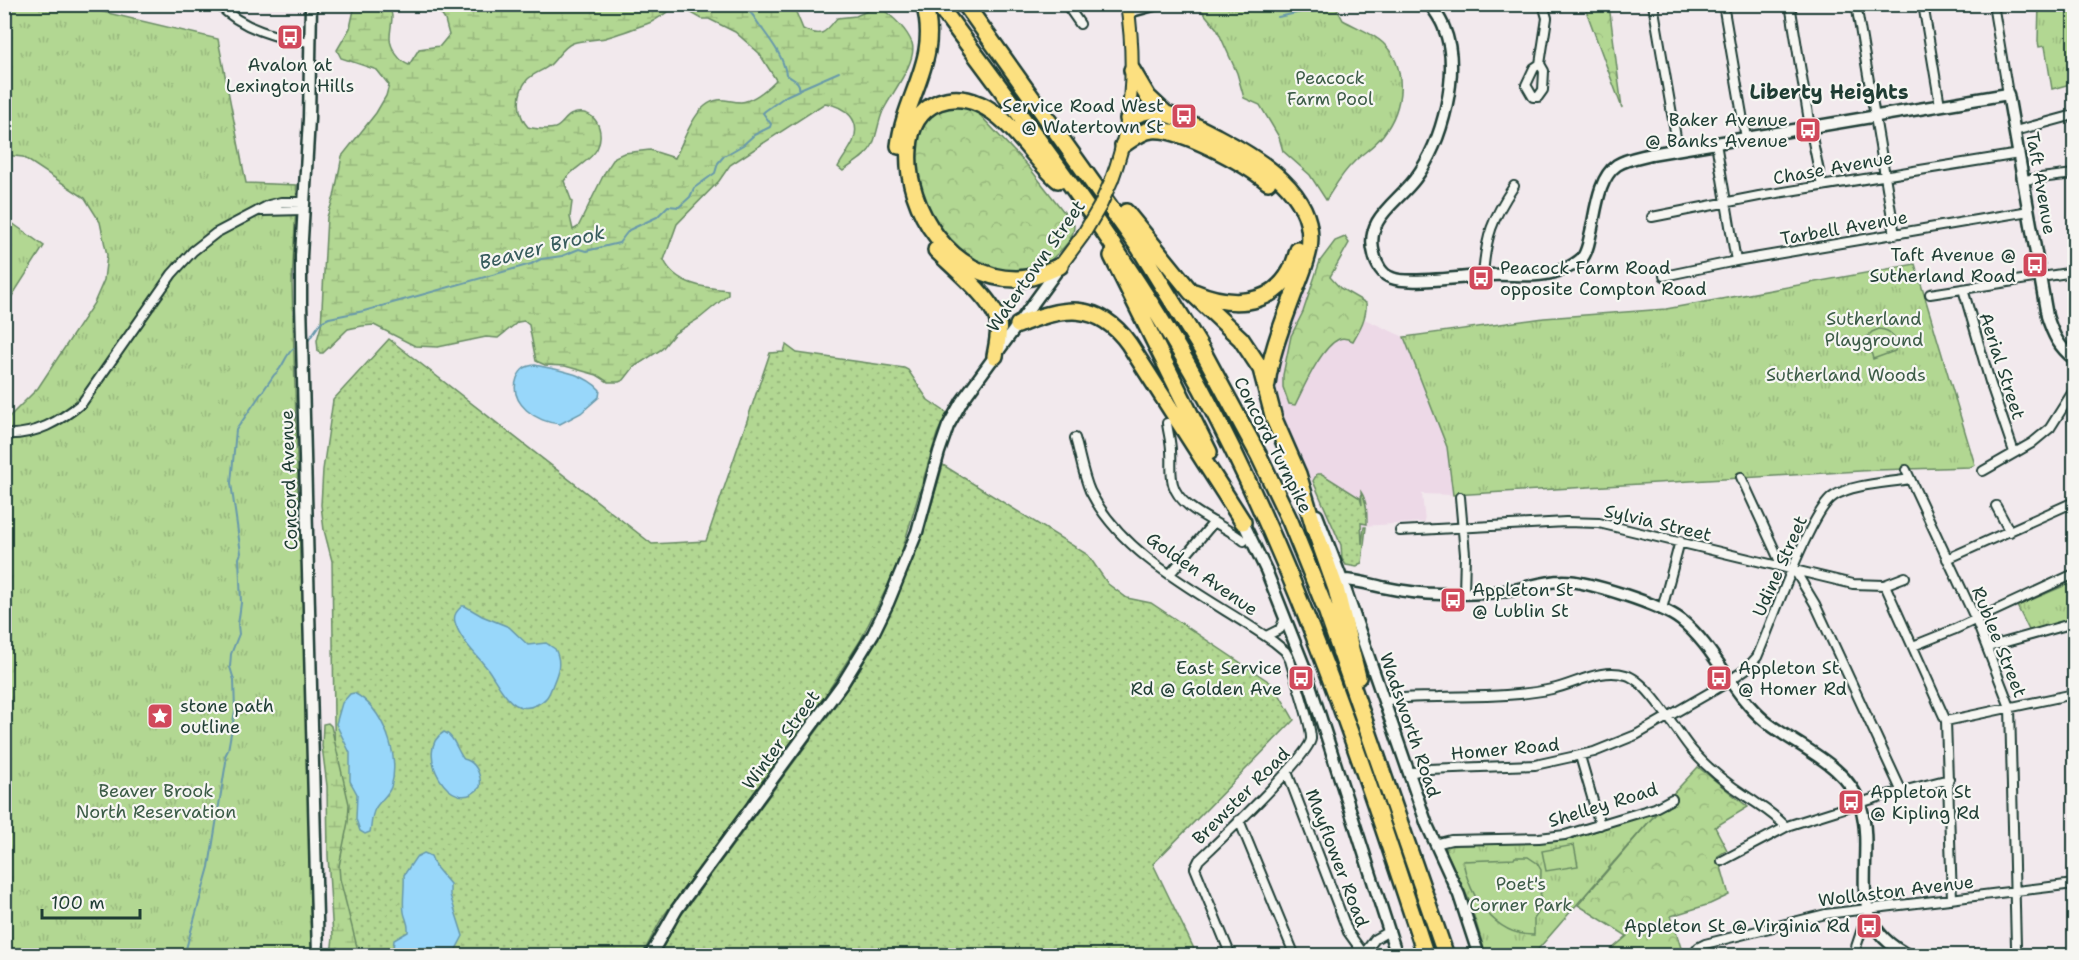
<svg xmlns="http://www.w3.org/2000/svg" width="2079" height="960" font-family="'Shantell Sans',sans-serif">
  <style>
    .built { fill: #edd9e7 }
    .grass { fill: url(#grass-dots); stroke: #688a63; stroke-width: 1.5 }
    .forest { fill: url(#forest-crowns); stroke: #688a63; stroke-width: 1.5 }
    .wetland { fill: url(#wetland-marsh); stroke: #688a63; stroke-width: 1.5; fill-rule: evenodd }
    .park { fill: url(#park-tufts); stroke: #688a63; stroke-width: 1.5 }
    .pitch { fill: #b2d792; stroke: #688a63; stroke-width: 1.5 }
    .water { fill: #98d7fa; stroke: #6899ab; stroke-width: 1.5 }
    .lines { fill: none; stroke-linecap: round; stroke-linejoin: round }
    .stream { stroke: #6899ab; stroke-width: 2 }
    .street-casing { stroke: #1f3d34; stroke-width: 12 }
    .secondary-casing { stroke: #1f3d34; stroke-width: 15 }
    .primary-casing { stroke: #1f3d34; stroke-width: 16 }
    .highway-casing { stroke: #1f3d34; stroke-width: 20 }
    .street { stroke: #f6f6f2; stroke-width: 8 }
    .secondary { stroke: #f6f6f2; stroke-width: 10 }
    .primary { stroke: #fce080; stroke-width: 12 }
    .highway { stroke: #fce080; stroke-width: 15 }
    .primary-bridge-casing { stroke: #1f3d34; stroke-width: 16; stroke-linecap: butt }
    .primary-bridge { stroke: #fce080; stroke-width: 12 }
    .labels { text-anchor: middle; dominant-baseline: central; stroke-width: 4.5; stroke-linejoin: round; paint-order: stroke }
    .poi-label { font-size: 18px; fill: #1f3d34; stroke: #f6f6f2; text-anchor: end }
    .park-label { font-size: 18px; fill: #3c5c47; stroke: #f6f6f2 }
    .street-label { font-size: 18px; fill: #1f3d34; stroke: #f6f6f2 }
    .neighbourhood-label { font-size: 20px; font-weight: bold; fill: #1f3d34; stroke: #f6f6f2 }
    .water-label { font-size: 20px; font-style: italic; fill: #375c5c; stroke: #f6f6f2 }
  </style>
  <defs>
    <pattern id="grass-dots" width="8" height="8" patternUnits="userSpaceOnUse" patternTransform="scale(1.5)"><rect width="8" height="8" fill="#b2d792"/><path d="M2 2h.1M6 6h.1" fill="none" stroke="#99b97e" stroke-width="1.8" stroke-linecap="round"/></pattern>
    <pattern id="forest-crowns" width="20" height="18" patternUnits="userSpaceOnUse" patternTransform="scale(1.5)"><rect width="20" height="18" fill="#b2d792"/><path d="M2 6a3 3 0 1 1 6 0M12 15a3 3 0 1 1 6 0" fill="none" stroke="#99b97e"/></pattern>
    <pattern id="wetland-marsh" width="20" height="14" patternUnits="userSpaceOnUse" patternTransform="scale(1.5)"><rect width="20" height="14" fill="#b2d792"/><path d="M1 5h8M5 5V1M11 12h8M15 12V8" fill="none" stroke="#99b97e"/></pattern>
    <pattern id="park-tufts" width="24" height="20" patternUnits="userSpaceOnUse" patternTransform="scale(1.5)"><rect width="24" height="20" fill="#b2d792"/><path d="M3 7l-1-3M5 7V3M7 7l1-3M15 17l-1-3M17 17v-4M19 17l1-3" fill="none" stroke="#99b97e"/></pattern>
  </defs>
  <rect width="100%" height="100%" fill="#f2e9ed"/>
  <filter id="ink" filterUnits="userSpaceOnUse"><feTurbulence type="fractalNoise" baseFrequency=".0167" numOctaves="2"/><feDisplacementMap in="SourceGraphic" scale="12" xChannelSelector="R" yChannelSelector="G"/><feConvolveMatrix kernelMatrix="1 2 1 2 8 2 1 2 1" color-interpolation-filters="sRGB"/></filter>
  <g filter="url(#ink)">
    <path class="built" d="M1305,292L1404,337L1447,447L1453,495L1422,494L1425,522L1363,526L1360,555L1342,552L1281,411L1276,383L1280,361L1285,336Z"/>
    <path class="grass" d="M389,339L652,544L706,541L770,353L784,352L786,345L797,353L904,368L908,370L928,400L947,413L937,434L901,554L889,583L860,641L825,696L662,918L642,955H337L332,561L324,530L321,505L323,470L333,400Z
      M943,465L1088,555L1108,584L1127,598L1151,603L1274,685L1294,720L1153,864L1197,955L658,956L677,921L830,713L858,672L897,598L928,517Z
      M1317,474H1322L1360,498L1362,505L1361,492C1367,501 1367,513 1367,524L1361,523L1362,544L1364,527H1366L1362,563L1359,564L1357,567L1346,565L1342,559L1341,545L1313,481Z"/>
    <path class="forest" d="M1584,5H1609L1622,108Z
      M954,106L976,111L1028,166L1074,225C1074,240 1063,248 1053,258C1024,289 962,262 940,235C933,227 917,195 916,186C914,170 913,135 922,123C930,113 942,110 954,106Z
      M1345,237L1349,243L1330,277L1340,288L1366,303C1367,317 1360,329 1353,341C1349,339 1344,337 1339,339C1321,347 1304,387 1295,405L1289,404L1283,387V375L1291,336L1303,312L1320,261L1335,241Z
      M1698,767L1748,807L1715,827L1727,850L1718,856L1729,895L1710,904L1671,916L1682,951L1672,955H1605L1627,936L1578,905L1659,810L1667,808L1670,797Z"/>
    <path class="wetland" d="M435,5H793L803,29C822,38 825,33 837,18L856,16L878,6C891,15 906,28 912,43C918,61 891,94 883,111C878,122 877,136 872,146C866,157 853,163 843,171L838,167C842,159 849,151 853,142C862,120 846,107 825,103L730,165L719,181L677,224L664,260C675,284 704,288 728,290V295L700,318L675,333L662,349L634,367L624,380L619,382H608L597,375L565,366L545,365L536,361L529,325L524,321L518,322L498,338L486,337L438,347L415,346L374,325L362,326L348,329L323,353H320L318,351L317,340L321,326L327,217L334,197L342,156L376,113L386,96L389,85L377,70L341,58L337,50L350,28L355,5H389C395,17 390,25 390,38C390,48 400,62 409,65L419,49L440,46L449,35L445,20ZM681,7L702,19H709L735,32L759,53L776,80C768,88 753,101 741,102C727,102 719,95 705,106C692,116 682,144 675,158L650,150L624,153L615,157L605,172L578,227L573,230L570,217L572,202L564,181C573,167 589,163 597,149C606,131 595,107 573,114C565,116 563,125 555,128C549,130 534,129 528,127C517,115 516,93 527,80C533,73 543,71 550,65C558,58 562,47 573,43C583,40 595,40 605,38C619,34 635,28 649,23C660,19 668,8 681,7Z
      M328,723L331,726L349,804L348,822L339,866L340,879L359,955H331L333,937L328,856L327,786L322,746L323,724Z"/>
    <path class="park" d="M5,5H74L218,39L246,183L297,185L292,284L300,561H302L312,955H5V421L38,388L94,303L104,280L107,255L100,222L85,198L23,157L5,155Z
      M1197,5H1335L1343,20C1357,28 1371,32 1383,43C1408,67 1404,108 1383,135C1374,147 1362,153 1353,163C1342,173 1334,188 1326,200L1310,175L1283,151L1279,137L1260,105L1244,98L1237,73L1217,29Z
      M2039,5H2074V83L2052,89L2045,46L2039,47L2038,41Z
      M5,218L44,246L5,307Z
      M1915,264L1975,465L1970,467L1877,470L1453,495L1447,447L1404,337L1544,318L1666,309Z
      M2073,582L2074,587V619L2031,634L2017,606Z
      M1659,810L1533,955H1486L1469,900L1446,851V846L1565,839L1590,833Z"/>
    <path class="pitch" d="M1879,329C1892,330 1897,338 1895,351L1873,359L1867,337L1872,332Z
      M1574,845L1578,866L1546,871L1542,851Z
      M1515,857H1528L1537,863L1541,870L1540,910L1534,919V935C1495,936 1469,896 1463,861L1514,859Z"/>
    <path class="water" d="M535,365C557,370 583,372 600,390L599,397L581,413L560,424C537,423 508,403 517,378C521,369 525,366 535,365Z
      M462,606H465L482,616L509,627L528,645L546,643L555,649C562,662 558,672 553,684C549,695 547,700 536,705C511,717 499,684 487,668C476,654 460,640 455,622C453,615 457,611 462,606Z
      M354,693C383,708 401,756 391,787C388,796 379,801 375,809C371,816 372,824 370,832L365,834L360,831L356,819L357,794L350,781V753L336,724L342,703L350,694Z
      M444,732C453,735 456,747 461,755C465,762 462,757 469,761C477,765 482,778 480,787C452,820 412,750 444,732Z
      M424,853L431,856L435,866L450,884V895L463,936L453,955H395L393,950L394,940L408,932C409,923 405,919 404,912C402,903 405,887 404,875L416,857Z"/>
    <g class="lines">
      <path class="stream" d="M1278,17L1320,8
        M800,89L839,72
        M308,341L321,322L329,318L364,311L531,264L541,259L562,256L579,249L586,251L619,243L629,230L657,217L668,206L679,207L690,197L694,188L715,173L718,163L724,156L743,145L754,135L770,127L771,124L763,113L765,111L786,96L799,90C801,80 791,80 786,74C782,51 766,36 754,17C751,11 746,12 742,4
        M184,956L209,867L226,762L225,756L228,750L235,711L234,680L230,667L231,654L239,634L238,625L241,603L239,558L241,553L231,483L236,430L274,375C284,368 285,354 294,348"/>
      <g class="street-casing">
        <path id="street" d="M218,4C241,28 278,39 310,42
          M1066,4L1080,24
          M1653,4L1678,149
          M1723,4L1746,138
          M1790,4L1810,127L1822,186
          M1856,4L1895,235
          M1923,4L1940,105
          M1993,4L2008,94
          M1540,64L1534,68L1526,85L1533,97H1538L1543,90L1544,71L1540,64L1547,18L1543,4
          M2015,131L2074,115
          M1716,143L1736,261
          M2023,180L2074,174
          M262,211L303,210
          M1652,217L1759,196L2019,154
          M1483,275C1486,236 1492,219 1514,186
          M1664,276L1736,261L2029,211
          M1963,289L1990,382L2014,452
          M1930,294L2074,272
          M1167,423C1168,432 1171,442 1171,451C1172,462 1170,473 1173,484C1179,510 1224,524 1244,541
          M4,434C35,436 60,421 82,403L172,274L193,251L216,233L269,205L281,202H304
          M1075,438C1080,455 1083,475 1090,491C1125,561 1213,599 1274,642L1285,651L1290,660C1294,676 1312,725 1311,739C1309,756 1217,843 1199,860L1195,868L1231,956
          M1906,470L1976,620L2010,707L2016,946
          M1983,471L2032,443L2050,428L2074,390
          M1741,477L1782,566
          M1460,497L1465,554L1464,594
          M1996,506L2010,532
          M1400,531L1566,522L1599,523L1853,584L1884,585L1905,577
          M1947,559L2074,502
          M1794,569L1815,604L1902,792
          M1170,574L1214,522
          M1885,585L1946,721L1952,899
          M1662,609L1680,541
          M1266,636L1280,629L1285,618
          M1913,646L1953,630L2074,574
          M1988,647L2074,623
          M1384,701C1402,697 1420,697 1439,697C1476,696 1515,697 1552,689C1576,684 1601,667 1626,675C1648,681 1676,731 1691,749C1707,768 1726,783 1746,796C1760,806 1775,814 1786,827
          M1946,721L2074,694
          M1580,756L1600,825
          M1287,772L1348,932L1363,953
          M1409,773L1428,769L1535,765L1594,752L1636,735L1723,685L1746,669L1757,657C1771,626 1810,510 1834,496C1852,484 1888,483 1910,479
          M1239,820L1295,956
          M1435,844L1451,840L1539,838L1565,835L1655,808L1672,799
          M1722,861L1790,825L1879,797L1949,779
          M1362,956L1375,939L1389,931
          M1692,956L1699,947L1705,944L1826,914L2074,884
          M1853,956L1862,929L1873,921"/>
      </g>
      <g class="secondary-casing">
        <path id="secondary" d="M311,4L309,119L301,256V302L318,956
          M1430,4C1435,12 1441,19 1444,28C1462,71 1442,143 1415,179C1397,203 1364,219 1374,254C1376,264 1382,275 1392,278C1408,285 1470,276 1491,275C1512,274 1535,278 1555,272C1564,270 1577,264 1583,257C1588,250 1589,240 1591,232C1596,211 1598,178 1617,165C1626,159 1640,157 1651,154L2008,94L2047,316C2053,335 2059,347 2074,359
          M1128,12L1157,4
          M1317,515L1342,580L1427,825L1459,895L1479,956
          M1243,522L1266,570L1304,666L1397,956
          M1342,580C1356,580 1369,584 1382,587C1401,591 1421,594 1441,594C1465,594 1489,594 1513,590C1529,587 1545,581 1562,581C1586,580 1662,605 1681,620C1716,648 1731,693 1765,721C1797,747 1848,764 1861,807C1877,862 1839,922 1910,956
          M650,956L677,909L843,683L873,634L888,603L917,532L939,452L948,426L962,401L1059,268"/>
      </g>
      <g class="primary-casing">
        <path id="primary" d="M1112,179C1133,122 1136,64 1127,4
          M1060,266L1083,235"/>
      </g>
      <g class="highway-casing">
        <path id="highway" d="M938,4C1030,129 1126,252 1201,388C1298,568 1362,762 1426,956
          M965,4L1140,249L1202,350L1259,456L1290,521L1326,610L1446,956
          M1132,70L1148,97L1165,113
          M1128,119C1135,115 1142,111 1150,111C1169,111 1200,128 1217,137C1259,159 1318,194 1309,249C1306,264 1300,278 1294,293C1283,323 1271,352 1267,384
          M1123,145C1132,139 1141,131 1152,130C1180,127 1246,164 1268,182
          M899,146C905,95 941,58 924,4
          M1058,180C1032,157 1010,117 979,104C966,98 952,97 939,102C919,110 910,128 909,149C904,208 952,280 1017,279C1032,279 1046,272 1060,266
          M1126,212L1191,292L1241,339L1261,369L1274,419L1298,474L1314,527L1336,589L1358,677
          M936,250C953,267 994,300 998,322C1000,333 997,345 995,356
          M1112,256L1209,452
          M1194,292C1239,311 1286,304 1298,250
          M1018,325C1061,307 1098,300 1129,344L1243,522"/>
      </g>
      <use href="#street" class="street"/>
      <use href="#secondary" class="secondary"/>
      <use href="#primary" class="primary"/>
      <use href="#highway" class="highway"/>
      <g class="primary-bridge-casing">
        <path id="primary-bridge" d="M1083,235L1100,206L1112,179"/>
      </g>
      <use href="#primary-bridge" class="primary-bridge"/>
    </g>
  </g>
  <defs>
    <g id="bus-square" transform="scale(1.35)"><rect x="-9" y="-9" width="18" height="18" rx="4" fill="#d1495b" stroke="#f6f6f2"/><path d="M-5-6H5V4H4V6H2V4H-2V6H-4V4H-5ZM-3.5-4V0h7V-4ZM-3.5 1.2v1.5H-2V1.2ZM2 1.2v1.5H3.5V1.2Z" fill="#fff"/></g>
    <g id="sight-square" transform="scale(1.35)"><rect x="-9" y="-9" width="18" height="18" rx="4" fill="#d1495b" stroke="#f6f6f2"/><path d="M0-6L1.8-2.2L6-1.7L2.9 1.2L3.7 5.4L0 3.3L-3.7 5.4L-2.9 1.2L-6-1.7L-1.8-2.2Z" fill="#fff"/></g>
  </defs>
  <g fill-rule="evenodd">
    <use href="#bus-square" x="290" y="37"/>
    <use href="#bus-square" x="1184" y="116"/>
    <use href="#bus-square" x="1808" y="130"/>
    <use href="#bus-square" x="2035" y="265"/>
    <use href="#bus-square" x="1481" y="278"/>
    <use href="#bus-square" x="1453" y="600"/>
    <use href="#bus-square" x="1301" y="678"/>
    <use href="#bus-square" x="1719" y="678"/>
    <use href="#sight-square" x="160" y="716"/>
    <use href="#bus-square" x="1851" y="802"/>
    <use href="#bus-square" x="1869" y="926"/>
  </g>
  <g class="labels">
    <g class="poi-label">
      <text x="290" y="65" text-anchor="middle">Avalon at<tspan x="290" dy="21">Lexington Hills</tspan></text>
      <text x="1164" y="106">Service Road West<tspan x="1164" dy="21">@ Watertown St</tspan></text>
      <text x="1788" y="120">Baker Avenue<tspan x="1788" dy="21">@ Banks Avenue</tspan></text>
      <text x="2016" y="255">Taft Avenue @<tspan x="2016" dy="21">Sutherland Road</tspan></text>
      <text x="1500" y="268" text-anchor="start">Peacock Farm Road<tspan x="1500" dy="21">opposite Compton Road</tspan></text>
      <text x="1472" y="590" text-anchor="start">Appleton St<tspan x="1472" dy="21">@ Lublin St</tspan></text>
      <text x="1282" y="668">East Service<tspan x="1282" dy="21">Rd @ Golden Ave</tspan></text>
      <text x="1738" y="668" text-anchor="start">Appleton St<tspan x="1738" dy="21">@ Homer Rd</tspan></text>
      <text x="180" y="706" text-anchor="start">stone path<tspan x="180" dy="21">outline</tspan></text>
      <text x="1870" y="792" text-anchor="start">Appleton St<tspan x="1870" dy="21">@ Kipling Rd</tspan></text>
      <text x="1850" y="926">Appleton St @ Virginia Rd</text>
    </g>
    <g class="park-label">
      <text x="1330" y="78">Peacock<tspan x="1330" dy="21">Farm Pool</tspan></text>
      <text x="1874" y="319">Sutherland<tspan x="1874" dy="21">Playground</tspan></text>
      <text x="1846" y="375">Sutherland Woods</text>
      <text x="156" y="791">Beaver Brook<tspan x="156" dy="21">North Reservation</tspan></text>
      <text x="1521" y="884">Poet's<tspan x="1521" dy="21">Corner Park</tspan></text>
    </g>
    <g class="street-label">
      <text transform="translate(1833 168) rotate(-10)">Chase Avenue</text>
      <text transform="translate(2041 183) rotate(80)">Taft Avenue</text>
      <text transform="translate(1844 228) rotate(-10)">Tarbell Avenue</text>
      <text transform="translate(1036 266) rotate(-55)">Watertown Street</text>
      <text transform="translate(2002 366) rotate(72)">Aerial Street</text>
      <text transform="translate(1273 445) rotate(63)">Concord Turnpike</text>
      <text transform="translate(289 480) rotate(-92)">Concord Avenue</text>
      <text transform="translate(1658 523) rotate(13)">Sylvia Street</text>
      <text transform="translate(1780 566) rotate(-66)">Udine Street</text>
      <text transform="translate(1202 574) rotate(35)">Golden Avenue</text>
      <text transform="translate(1999 642) rotate(68)">Rublee Street</text>
      <text transform="translate(1410 725) rotate(71)">Wadsworth Road</text>
      <text transform="translate(781 740) rotate(-54)">Winter Street</text>
      <text transform="translate(1505 749) rotate(-5)">Homer Road</text>
      <text transform="translate(1241 796) rotate(-45)">Brewster Road</text>
      <text transform="translate(1603 805) rotate(-17)">Shelley Road</text>
      <text transform="translate(1337 858) rotate(69)">Mayflower Road</text>
      <text transform="translate(1896 891) rotate(-7)">Wollaston Avenue</text>
    </g>
    <g class="neighbourhood-label">
      <text x="1829" y="92">Liberty Heights</text>
    </g>
    <g class="water-label">
      <text transform="translate(542 247) rotate(-14)">Beaver Brook</text>
    </g>
  </g>
  <rect width="2079" height="960" fill="none" stroke="#f6f6f2" stroke-width="24"/>
  <rect x="12" y="12" width="2055" height="936" fill="none" stroke="#1f3d34" stroke-width="2" filter="url(#ink)"/>
  <path d="M42 909v9h98v-9" fill="none" stroke="#1f3d34" stroke-width="3"/>
  <text x="51" y="909" font-size="18" fill="#1f3d34" stroke="#f6f6f2" stroke-width="4.5" paint-order="stroke">100 m</text>
</svg>
